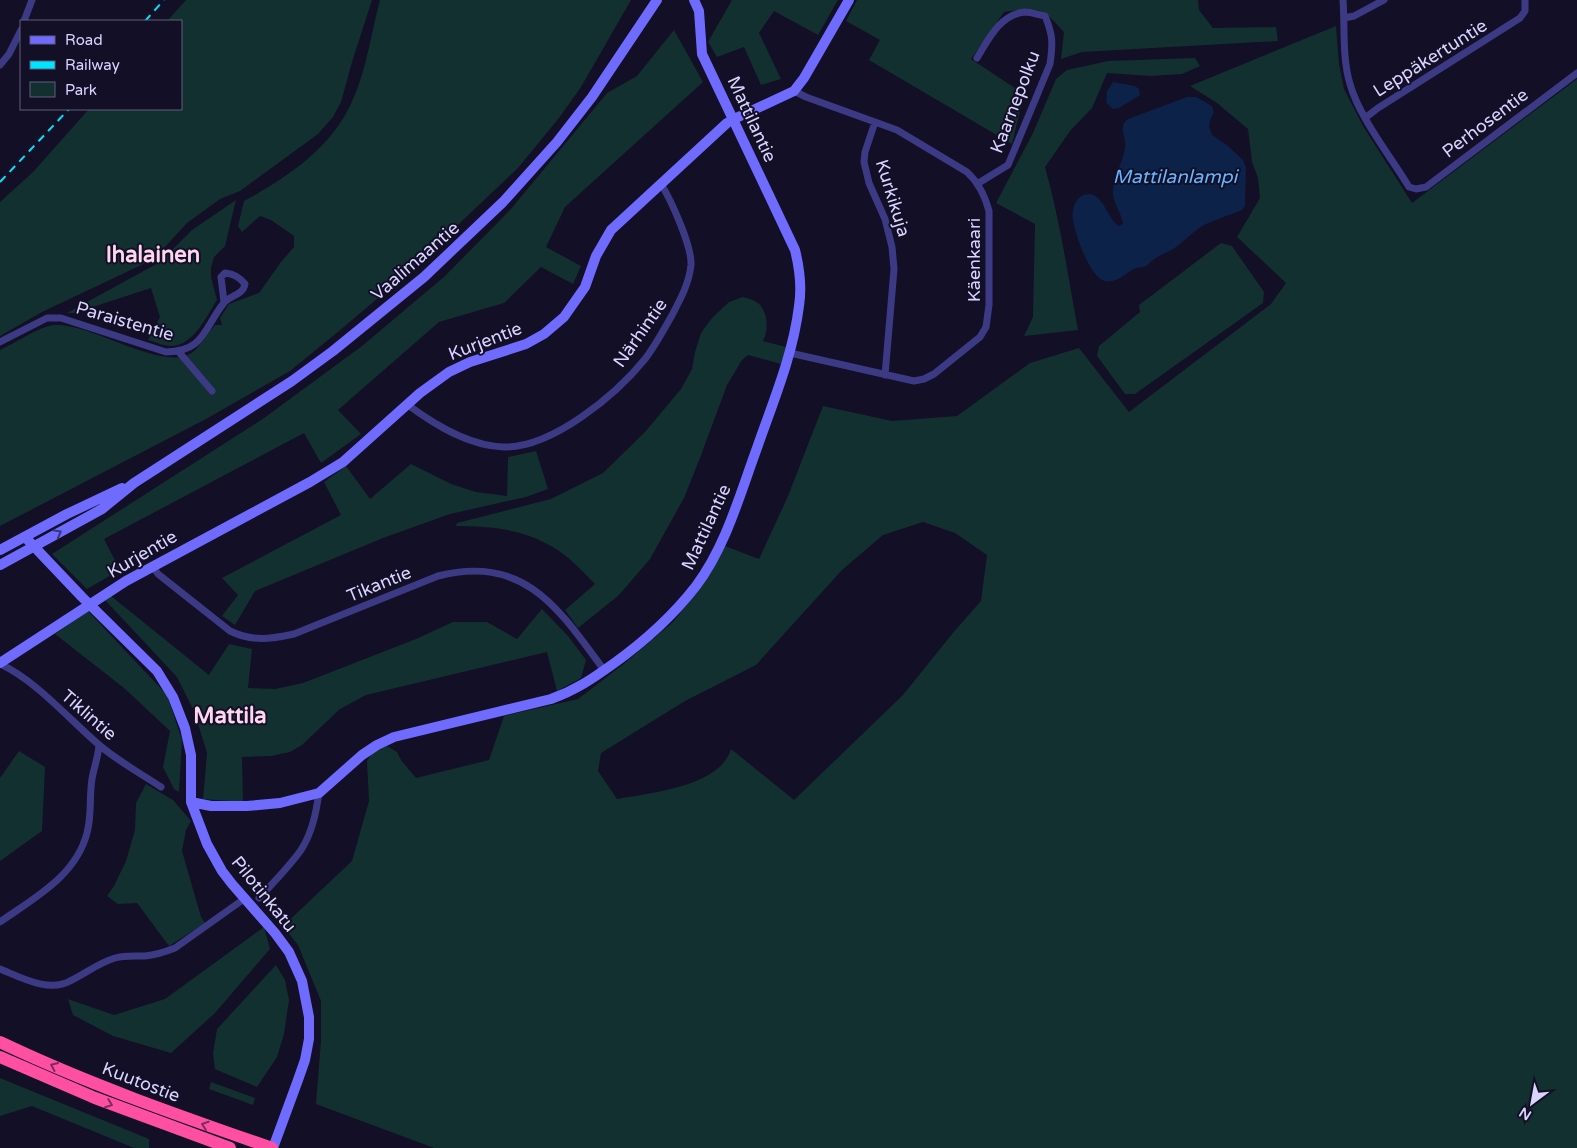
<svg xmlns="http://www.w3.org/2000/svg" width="1577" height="1148" font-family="'Varela Round',sans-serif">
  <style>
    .green { fill: #12302f; fill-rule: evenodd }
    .water { fill: #0c2248 }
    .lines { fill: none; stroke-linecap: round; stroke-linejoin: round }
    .street { stroke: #3d3a85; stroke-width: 7 }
    .secondary { stroke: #6f6bff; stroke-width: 10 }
    .highway { stroke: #ff4fa3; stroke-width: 12 }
    .rail { stroke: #00e5ff; stroke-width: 2; stroke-dasharray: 8 6; stroke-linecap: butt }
    .oneway { stroke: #38347d }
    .oneway2 { stroke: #7d2c5e }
    .labels { text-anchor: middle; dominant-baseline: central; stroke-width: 4; stroke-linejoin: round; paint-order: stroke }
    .street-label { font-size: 18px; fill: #d9d4ff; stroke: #130f26 }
    .water-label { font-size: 19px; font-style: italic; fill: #62b6ff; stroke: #130f26 }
    .district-label { font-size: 22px; font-weight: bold; fill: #ffd6f0; stroke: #130f26 }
  </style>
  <rect width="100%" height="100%" fill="#130f26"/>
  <path class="green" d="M186,0H372L352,62L341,102L333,117L318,134L240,191L220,199L187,223L154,259L42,312L0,336V202L33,172L89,109H181V21H167Z
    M380,0H631L581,87L559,118L518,168L403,277L339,331L290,371L206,419L0,526V350C13,344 36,329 49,326C84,317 163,375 193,352C201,345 208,333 215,325H222L220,318L229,304L259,293L281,262L294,247V236L271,220L260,216L242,232L238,226L244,201C288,177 333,147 353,99C367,68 371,33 380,0Z
    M732,0H838L818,35L774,11L759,33L781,79L761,85L744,47L717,57L708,42Z
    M857,0H1198L1199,10L1213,28L1276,27L1278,41L1082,52L1061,59L1064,32C1040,5 1038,8 1004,12L971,59L1024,94L1012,144L869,60L880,40L846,21Z
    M1336,26L1339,64L1344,89L1363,126L1412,203L1577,79V1148H434L316,1104L321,1040V1001L298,945L283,926L352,861L369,801L367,761L375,748L387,746L397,752L401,760L416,778L489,760L504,716L578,699L625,663L673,622L702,586L725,546L759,559L788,496L823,406L892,421L957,416L1030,363L1079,348L1129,412L1271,304L1286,283L1237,237L1260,198L1258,178L1252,162L1248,129L1217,103L1190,86ZM923,522L955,533L987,555L981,601L952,634L903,695L794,800L731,749C720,787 649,793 617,799L598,771L601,753L685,701L756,665L842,570L883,535Z
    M674,30L703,82L565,207L546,247L581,266L573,284L541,267L504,303L439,322L338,410L361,434L321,463L304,433L104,539L120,570L87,589L52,554L264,418L362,346L445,276L511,209L607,93L637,76Z
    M1195,58L1200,66L1182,74L1150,76L1107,73L1092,108L1070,131L1045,167C1060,220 1068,276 1078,330L1024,336L1033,317L1035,224L996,203L1033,133L1056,79L1067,70L1108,61Z
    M236,200L225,246L214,257L211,268V277L217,300C207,316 193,346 171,346C164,346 155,342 148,340L160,317L151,288L74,313H67L160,262L192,230Z
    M1221,243L1232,246L1264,292L1263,303L1135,394H1125L1097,356L1099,346L1140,312L1139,305Z
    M743,297C747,298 754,300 758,303C768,312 769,329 763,341L786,347L781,364L748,355L742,360L727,385L700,458L684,498L650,559L619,595L578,628L565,610L595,584C582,571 568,555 551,546C522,529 489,526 456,526L457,523L551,499L603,473L645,432L681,389L692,369L695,352L701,333L712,318L729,302Z
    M536,451L548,489L526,497L450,514L383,538L255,591L235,625L222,616L238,595L222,578L341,515L324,482L346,466L370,499L411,464L451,484L476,492L507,496L508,457Z
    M111,596L209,675L229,644L252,649L248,688L275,689L303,683L416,639L453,622H487L517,639L542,609L568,636L586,660L581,678L557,691L547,652L366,695L340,709L302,745L290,752L271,756L242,757L243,802L203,799L207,753L194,711L177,677L105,600Z
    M88,611L167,695L182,740L179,792L174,789L163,767L170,731L124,688L55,634Z
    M19,751L45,767L42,831L0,861V778Z
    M146,784L173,800L191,821L186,830L182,851L201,917L205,923L169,946L137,903L118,904L107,896L114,886L126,861L135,830L136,803Z
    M264,927L270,949L215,1013L171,1053L113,1036L73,1015L68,999L114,1015L165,999Z
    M276,965L285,980L289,1000L284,1034L277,1057L257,1087L215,1069L213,1053L217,1029Z
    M0,1078L149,1139V1148H134L32,1106L0,1116Z
    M211,1082L255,1098L253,1105L209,1089Z"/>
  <path class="water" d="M1113,82L1135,86L1139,89L1140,95L1119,108L1113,109L1106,102L1107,91Z
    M1187,97H1196L1212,106L1214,113L1210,120L1209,127L1212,135L1228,146L1243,160L1246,167L1245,206L1242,210C1230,215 1217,219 1206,224C1195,229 1186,240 1176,247C1169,252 1160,255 1153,260C1149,263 1148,266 1143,267C1139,268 1140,267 1136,268C1127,272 1117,284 1105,281C1090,278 1075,234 1073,220C1071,210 1076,194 1089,194C1104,195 1108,220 1119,226L1123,224C1122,214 1114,205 1113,194C1112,178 1123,163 1125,148C1127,137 1117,127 1128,119Z"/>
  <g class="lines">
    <path class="street" d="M1343,0C1345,27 1342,58 1350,84C1359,117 1391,157 1409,187L1416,189L1426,187L1577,73
      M1344,18L1354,16L1384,0
      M24,21L32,0
      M977,58C988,40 1000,14 1025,12C1031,12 1039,15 1045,16C1053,35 1053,43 1050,64L1008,165L977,184
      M0,65L9,54L21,30
      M1365,118L1378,108L1520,18L1525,11V0
      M875,122L865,152L864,162L869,183L885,219L892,247L894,269L885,375
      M0,342L47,318H61L166,352C204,351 203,330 223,304C229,295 243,296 245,284C239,277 234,274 225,273L221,277L224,302
      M178,351L212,391
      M790,353L914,381L924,379L934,374L980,337L986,327L989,305V211C985,196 979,183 967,172L897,130L806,97L794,91
      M408,405C435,425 469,446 504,447C552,448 616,395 645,359C655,346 663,331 671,317C680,300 689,284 691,265C692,246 671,200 661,184
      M152,566L158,574L230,631C252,642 271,639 294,634L438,576C525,554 559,609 604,670
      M0,664C35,680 68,718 98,744C116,760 140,773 161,787
      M259,898C273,883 289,867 301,850C312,833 316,813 319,793
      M0,922C34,898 76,876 87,833C92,815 89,797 92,779C94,767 98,758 99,745
      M0,969C20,977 49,993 70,981C85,974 98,963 115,958C125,955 134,956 145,956C156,955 165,952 175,948L244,899"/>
    <path class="secondary" d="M25,537L82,597L157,671L173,697L185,728L191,755V802L207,844L222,871L232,884L275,933L289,952L302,981L309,1017V1039L305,1060L298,1080L273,1148
      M0,550L67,514L122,488
      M0,565L102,509L134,483L292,381L333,351L424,277L503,202L557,142L592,97L657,0
      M0,663L126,581L310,482L343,462L420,393L449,372L470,362L526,344L544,334L564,317L585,287L596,256L611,230L727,123L734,119L794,91L804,78L849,0
      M191,802L211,806H247L280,803L319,793L362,755L377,745L394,737L551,699C576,690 592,679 613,664C645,641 672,617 696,586C726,546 740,494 757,448C773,402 793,355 799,306C802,287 800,270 795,250L702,54L699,11L694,0"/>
    <path class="highway" d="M0,1042C88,1084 180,1116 272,1148
      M0,1057L95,1098L230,1148"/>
    <path class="rail" d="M145,21L164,0
      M0,182L69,109"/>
  </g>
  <defs><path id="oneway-chevron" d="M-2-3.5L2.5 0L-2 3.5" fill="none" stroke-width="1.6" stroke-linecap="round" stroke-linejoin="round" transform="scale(1.25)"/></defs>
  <use class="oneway" href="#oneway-chevron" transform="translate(58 533) rotate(-29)"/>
  <g class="oneway2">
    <use href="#oneway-chevron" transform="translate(54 1066) rotate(-156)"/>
    <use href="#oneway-chevron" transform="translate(109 1104) rotate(21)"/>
    <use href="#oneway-chevron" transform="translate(205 1125) rotate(-161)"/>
  </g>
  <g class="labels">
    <g class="street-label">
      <text transform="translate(1430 58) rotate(-32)">Leppäkertuntie</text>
      <text transform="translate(1015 102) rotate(-69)">Kaarnepolku</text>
      <text transform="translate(752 119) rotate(65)">Mattilantie</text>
      <text transform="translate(1485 123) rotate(-37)">Perhosentie</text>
      <text transform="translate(893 198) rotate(73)">Kurkikuja</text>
      <text transform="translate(974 260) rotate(-90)">Käenkaari</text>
      <text transform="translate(415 261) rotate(-41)">Vaalimaantie</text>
      <text transform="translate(125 321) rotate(16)">Paraistentie</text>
      <text transform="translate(640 333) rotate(-55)">Närhintie</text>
      <text transform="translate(485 341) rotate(-21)">Kurjentie</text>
      <text transform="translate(706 527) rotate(-65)">Mattilantie</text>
      <text transform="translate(142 554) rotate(-30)">Kurjentie</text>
      <text transform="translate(379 584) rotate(-22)">Tikantie</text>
      <text transform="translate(89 715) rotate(41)">Tiklintie</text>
      <text transform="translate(264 894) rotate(51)">Pilotinkatu</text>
      <text transform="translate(141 1082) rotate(21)">Kuutostie</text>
    </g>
    <g class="water-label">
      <text x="1175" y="177">Mattilanlampi</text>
    </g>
    <g class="district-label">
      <text x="153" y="255">Ihalainen</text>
      <text x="230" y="716">Mattila</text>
    </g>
  </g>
  <rect x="20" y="20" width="162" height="90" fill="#130f26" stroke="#625e7d"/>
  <rect x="30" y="36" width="25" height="8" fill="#6f6bff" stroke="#625e7d"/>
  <text x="65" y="45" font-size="15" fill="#d9d4ff">Road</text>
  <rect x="30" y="61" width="25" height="8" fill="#00e5ff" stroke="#625e7d"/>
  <text x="65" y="70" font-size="15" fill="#d9d4ff">Railway</text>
  <rect x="30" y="82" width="25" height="15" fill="#12302f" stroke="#625e7d"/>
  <text x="65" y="95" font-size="15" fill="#d9d4ff">Park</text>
  <g transform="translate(1532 1103) rotate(212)" stroke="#130f26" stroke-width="4" paint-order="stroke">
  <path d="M0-4L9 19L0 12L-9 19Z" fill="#d9d4ff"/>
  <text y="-8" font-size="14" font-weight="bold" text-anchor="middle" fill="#d9d4ff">N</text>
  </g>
</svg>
